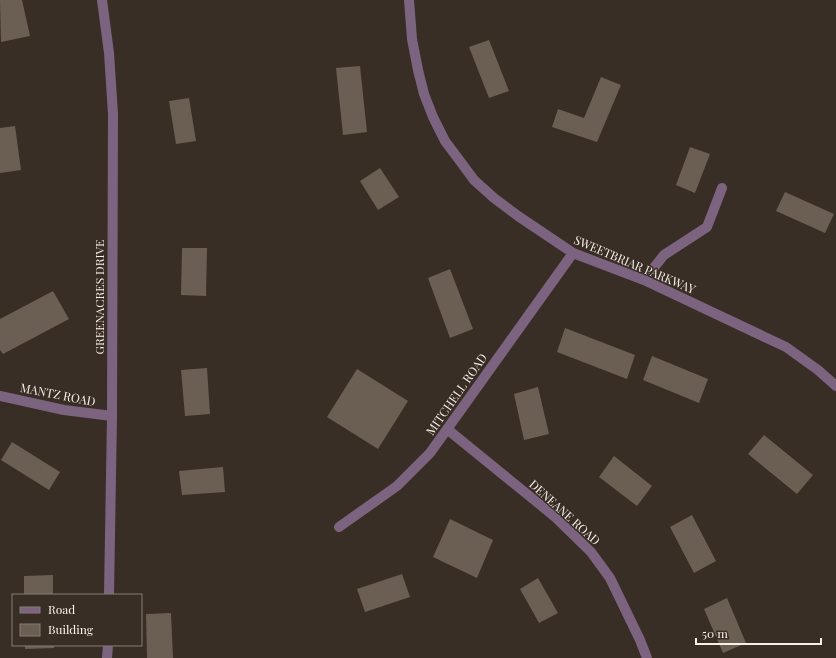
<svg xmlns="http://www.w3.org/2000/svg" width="836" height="658" font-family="'Playfair Display',serif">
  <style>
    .building { fill: #6b5f54 }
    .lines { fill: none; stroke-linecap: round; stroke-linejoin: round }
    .minor { stroke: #7c6380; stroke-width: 10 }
    .labels { text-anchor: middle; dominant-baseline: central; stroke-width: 3; stroke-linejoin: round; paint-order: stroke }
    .street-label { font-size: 12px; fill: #f8f1ea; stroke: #392e25 }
  </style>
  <rect width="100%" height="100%" fill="#392e25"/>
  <path class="building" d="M0,0H22L30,36L1,42Z
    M489,40L509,91L489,98L469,47Z
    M360,66L367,132L343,135L336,68Z
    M601,77L621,85L597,142L552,127L558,109L584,118Z
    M189,98L196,141L176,144L169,101Z
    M15,126L21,170L0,173V128Z
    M690,147L710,154L695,193L676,185Z
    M380,168L399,197L378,210L360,181Z
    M785,192L834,214L825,233L776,211Z
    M182,248H207L206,296L181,295Z
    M450,269L473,329L450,338L428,278Z
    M53,291L69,319L3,354L0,350V319Z
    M565,328L635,355L627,379L557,352Z
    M652,356L708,379L699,403L643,380Z
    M207,368L210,414L185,416L181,370Z
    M357,369L408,401L378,449L327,417Z
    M538,387L549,434L524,440L514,394Z
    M764,435L813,475L797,494L748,454Z
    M12,442L60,472L49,490L1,460Z
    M614,456L652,486L637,506L599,477Z
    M223,467L225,492L182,495L179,471Z
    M692,515L716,561L694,573L670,527Z
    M450,519L493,540L477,578L433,557Z
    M402,574L410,597L365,612L357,589Z
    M53,575V595H24V576Z
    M538,578L558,613L539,623L520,589Z
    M727,598L746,643L723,653L704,609Z
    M171,613L173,658H147L146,614Z
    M25,645H54V648L25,649Z"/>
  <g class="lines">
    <path class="minor" d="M102,0L109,53L113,114L112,416L109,595
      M409,0L412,39L418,70L424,94L433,117L445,141L460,161L474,180L494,198L518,216L573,253L644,280L786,347L818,370L836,386
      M644,280L664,255L707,227L722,188
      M0,396L64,410L112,416
      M447,429L554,516L591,552L610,578L640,640L647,658
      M339,527L397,486L430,453L573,253
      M107,658L108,645"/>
  </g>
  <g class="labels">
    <g class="street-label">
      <text transform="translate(635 264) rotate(23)">SWEETBRIAR PARKWAY</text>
      <text transform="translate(99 297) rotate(-90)">GREENACRES DRIVE</text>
      <text transform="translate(58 394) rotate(11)">MANTZ ROAD</text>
      <text transform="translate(456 394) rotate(-55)">MITCHELL ROAD</text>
      <text transform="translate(565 512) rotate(42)">DENEANE ROAD</text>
    </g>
  </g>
  <rect x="12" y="594" width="130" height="52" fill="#392e25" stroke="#857c74"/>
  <rect x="20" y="607" width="20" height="6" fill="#7c6380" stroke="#857c74"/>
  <text x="48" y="614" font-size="12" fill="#f8f1ea">Road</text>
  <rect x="20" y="624" width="20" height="12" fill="#6b5f54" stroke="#857c74"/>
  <text x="48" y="634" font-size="12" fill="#f8f1ea">Building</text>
  <path d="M696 638v6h125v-6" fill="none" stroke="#f8f1ea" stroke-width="2"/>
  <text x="702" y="638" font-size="12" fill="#f8f1ea" stroke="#392e25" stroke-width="3" paint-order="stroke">50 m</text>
</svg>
